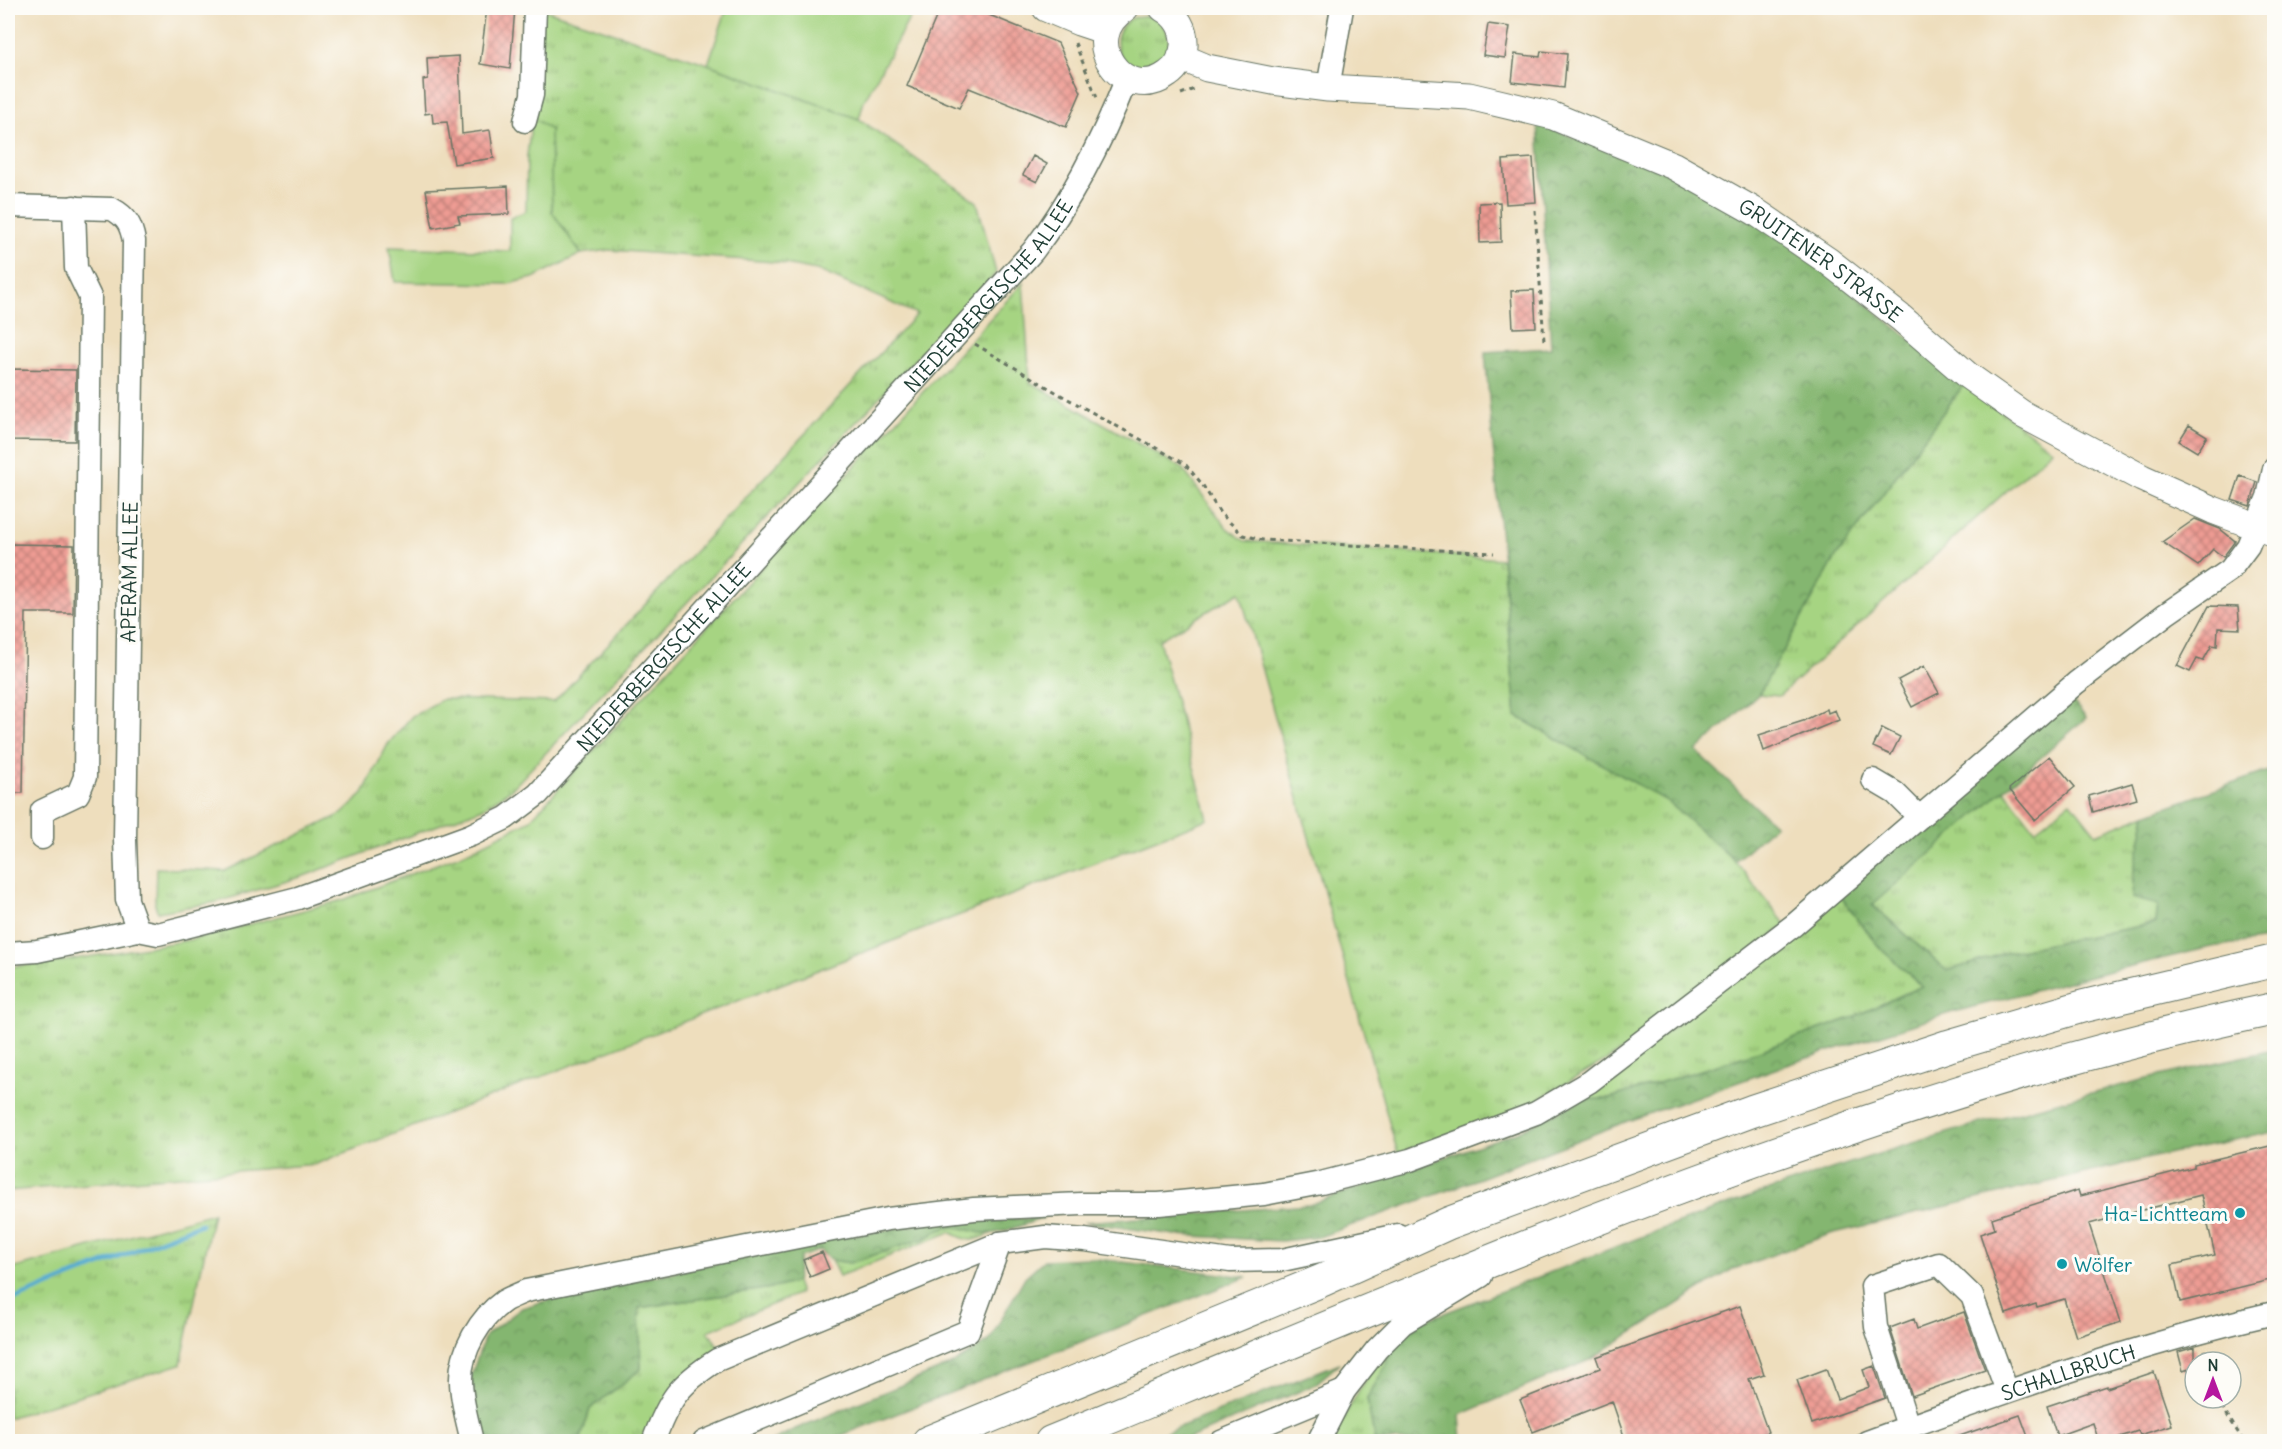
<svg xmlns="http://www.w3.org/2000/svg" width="2282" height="1449" font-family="Delius,sans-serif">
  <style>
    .grass { fill: url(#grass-tufts); stroke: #62885b; stroke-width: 1.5 }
    .forest { fill: url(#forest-crowns); stroke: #527a52; stroke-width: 1.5 }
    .green { fill: #a6d482; stroke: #62885b; stroke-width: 1.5 }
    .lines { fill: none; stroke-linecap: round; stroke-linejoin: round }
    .stream { stroke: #55abd2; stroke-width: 5 }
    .building { fill: url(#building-cross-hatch) }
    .minor-casing { stroke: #677564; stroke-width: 25 }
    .major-casing { stroke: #677564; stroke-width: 29 }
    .highway-casing { stroke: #677564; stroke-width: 34 }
    .path { stroke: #677564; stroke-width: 3; stroke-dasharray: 4.5 4.5; stroke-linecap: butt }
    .minor { stroke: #fff; stroke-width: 22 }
    .major { stroke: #fff; stroke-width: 27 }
    .highway { stroke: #fff; stroke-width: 32 }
    .culture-dot { fill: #0f9aa8; stroke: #fdfcf7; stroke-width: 2 }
    .labels { text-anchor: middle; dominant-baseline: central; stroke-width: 6; stroke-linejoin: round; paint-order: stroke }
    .street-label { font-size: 20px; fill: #1f3d34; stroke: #fdfcf7 }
    .culture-label { font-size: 20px; fill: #0d838f; stroke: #fdfcf7; text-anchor: end }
  </style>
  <defs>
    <pattern id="grass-tufts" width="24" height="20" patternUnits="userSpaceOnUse" patternTransform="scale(1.5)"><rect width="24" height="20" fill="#a6d482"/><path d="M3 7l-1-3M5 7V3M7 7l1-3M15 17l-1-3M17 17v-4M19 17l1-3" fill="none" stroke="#87ad6b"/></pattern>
    <pattern id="forest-crowns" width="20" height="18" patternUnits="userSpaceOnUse" patternTransform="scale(1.5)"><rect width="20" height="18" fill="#84b670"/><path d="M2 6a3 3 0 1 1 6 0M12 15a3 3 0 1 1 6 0" fill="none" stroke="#6b955d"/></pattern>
    <pattern id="building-cross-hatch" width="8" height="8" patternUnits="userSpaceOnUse" patternTransform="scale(1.5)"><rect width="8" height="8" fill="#ee9b93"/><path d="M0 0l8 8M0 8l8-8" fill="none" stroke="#c08079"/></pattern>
  </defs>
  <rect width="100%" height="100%" fill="#fdfcf7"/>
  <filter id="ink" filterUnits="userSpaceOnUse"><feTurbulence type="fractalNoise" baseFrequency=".0167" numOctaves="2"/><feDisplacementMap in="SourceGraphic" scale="12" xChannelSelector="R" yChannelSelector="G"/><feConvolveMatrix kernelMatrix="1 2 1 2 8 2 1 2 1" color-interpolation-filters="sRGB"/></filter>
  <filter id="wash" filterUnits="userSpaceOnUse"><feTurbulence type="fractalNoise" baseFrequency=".008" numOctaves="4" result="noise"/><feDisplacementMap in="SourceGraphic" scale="24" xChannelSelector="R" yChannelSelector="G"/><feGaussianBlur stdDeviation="1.35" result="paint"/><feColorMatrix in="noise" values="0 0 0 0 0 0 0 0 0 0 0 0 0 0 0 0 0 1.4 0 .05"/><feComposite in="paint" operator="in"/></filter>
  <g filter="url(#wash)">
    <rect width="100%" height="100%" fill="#eedebd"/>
    <path class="grass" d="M539,8L708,64L859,119L977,202L996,273L512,789L483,808L304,876L217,902L158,912L155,905L156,868L225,871L342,814L362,795L388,744L412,716L443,699L554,702L917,314L817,270L774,262L609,250L581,254L552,212L550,130L532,117Z
      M1117 42a26 26 0 1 1 52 0a26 26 0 1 1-52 0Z
      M1023,283L1030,382L1182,468L1227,528L1245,541L1502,559L1516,716L1667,801L1735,861L1786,925L1629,1047L1513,1114L1398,1154L1240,592L1159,640L1208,819L316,1164L8,1191V967L52,963L189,940L343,900L463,854L529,821Z
      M1965,383L2052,450L1779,696L1759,694L1836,557Z
      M2003,788L2035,830L2071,802L2096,834L2146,814L2134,871L2132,898L2158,904L2156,923L2009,952L1947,971L1872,904Z
      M1838,893L1880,948L1922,986L1851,1018L1734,1060L1606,1099H1584Z
      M213,1213L181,1364L8,1418V1270Z
      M958,1226L993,1233C972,1242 971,1243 950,1232L839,1276L831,1260L850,1263L928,1237L938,1230Z
      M796,1282L800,1293L708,1331L720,1349L643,1441L580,1442L590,1409L641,1369L638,1308L778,1287Z
      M1390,1343L1386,1365L1367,1399L1375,1441L1330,1442L1366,1378Z"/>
    <path class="forest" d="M1538,124L1682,178L1779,234L1965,383L1836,557L1759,694L1696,751L1775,825L1735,861L1667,801L1516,716L1485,352L1551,348Z
      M2067,694L2086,718L1872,905L1947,971L2009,952L2156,923L2158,905L2132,898L2134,871L2146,814L2274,769V938L2211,947L2106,972L1950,1013L1792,1063L1625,1122L1454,1188L1319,1237L1281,1241L1175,1235L1084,1222L1309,1205L1517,1132L1584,1099H1606L1734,1060L1851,1018L1922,986L1880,948L1838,893Z
      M2274,1050V1132L2171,1153L1830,1234L1731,1270L1609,1347L1596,1357L1460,1415L1462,1441H1375L1367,1399L1386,1365L1390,1343L1418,1323C1532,1281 1645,1233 1761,1193C1929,1134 2100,1087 2274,1050Z
      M1044,1218C1028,1223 1011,1230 995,1233C967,1237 958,1215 928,1237L850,1263L831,1260L820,1250L800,1257L796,1282L778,1287L639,1308L641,1369L590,1409L580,1441H481L471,1376L485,1336L522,1308L569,1294L841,1237L943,1221Z
      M1089,1258L1247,1277L827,1441H772L793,1430L955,1363L989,1341L1025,1277L1044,1260Z
      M1340,1363L1314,1385L1183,1441H1144Z"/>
    <path class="green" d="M727,8H915L864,101L859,119L708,64Z
      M532,117L550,130L552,212L581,254L533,278L508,284L395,282L389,247L510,251V218L526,211L527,156Z"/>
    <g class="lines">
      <path class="stream" d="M8,1302L201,1224"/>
    </g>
    <g id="blocks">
      <path class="building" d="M487,8H515L510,69L480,64Z
        M940,8H972L1058,43L1081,92L1066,127L969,88L959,108L907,86Z
        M1488,24L1510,27L1505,58L1483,55Z
        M1541,51L1567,54L1564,88L1512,82L1515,54L1540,57Z
        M459,56L462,134L490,130L494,158L454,164L447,122L433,123L432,113L425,114L423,80L428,79L427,58Z
        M1033,156L1047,164L1037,182L1023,175Z
        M1533,158L1536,202L1506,204L1503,160Z
        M508,186L509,214L458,216L460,223L433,228L426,190Z
        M1500,202L1501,242L1480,243L1479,203Z
        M1534,290L1536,327L1513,328L1511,291Z
        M8,369L76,370L75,441L8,440Z
        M2189,425L2207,436L2197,452L2179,441Z
        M2240,476L2257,482L2250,506L2232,500Z
        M2195,519L2220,529L2235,541L2223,557L2213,549L2198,566L2162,542Z
        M8,544L74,545L73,613H26L23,793H8Z
        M2209,606L2238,607L2240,629L2218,628L2217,646L2212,645L2203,661L2197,659L2190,672L2177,666Z
        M1924,666L1939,693L1912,707L1898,680Z
        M1827,709L1828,713L1835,710L1839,720L1764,751L1759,735L1803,721Z
        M1882,728L1900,737L1891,755L1873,747Z
        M2049,756L2075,787L2035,820L2009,789Z
        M2132,783L2137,799L2093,812L2089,796Z
        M2274,1145V1279L2180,1302L2172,1265L2215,1255L2201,1195L2089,1224L2121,1322L2076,1337L2064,1299L2037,1307L2036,1304L2006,1314L1980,1234L1995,1229L1992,1218L2078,1190L2080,1196L2194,1167V1164Z
        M822,1252L829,1269L810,1277L803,1260Z
        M1740,1306L1764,1374L1749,1379L1768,1432L1752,1438L1753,1442H1626L1612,1401L1533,1432L1520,1400L1600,1368L1596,1357Z
        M1964,1312L1985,1370L1912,1396L1890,1328L1914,1319L1917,1329Z
        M2195,1347V1367L2183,1371L2178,1352Z
        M1874,1366L1885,1398L1812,1424L1797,1380L1826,1369L1837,1399L1869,1387L1863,1370Z
        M2154,1372L2172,1425L2140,1435L2138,1431L2105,1442H2099L2093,1423L2057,1436L2047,1406L2107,1386V1388Z
        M2020,1415L2030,1442H1952L1951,1439Z"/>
    </g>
  </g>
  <g filter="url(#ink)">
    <use href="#blocks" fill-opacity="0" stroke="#677564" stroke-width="1.5"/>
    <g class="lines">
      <g class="minor-casing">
        <g id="minor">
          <path d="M1328,88L1342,8"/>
          <path d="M525,121L532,95L535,8"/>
          <path d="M8,206L112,209C127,217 131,225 134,241L125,839L127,900L138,930"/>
          <path d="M1873,780L1895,793L1918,816"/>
          <path d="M42,838V811L78,794L85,777L90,297L76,268L74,207"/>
          <path id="s1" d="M8,953L37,951L138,930L158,934L298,898L471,835L506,818L538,794L1033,251C1072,200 1103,138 1127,78"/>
          <path d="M1908,1426L1876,1327L1872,1286L1939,1264L1972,1296L2007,1391"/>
          <path d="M472,1442C468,1422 461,1401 461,1381C460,1351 480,1318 504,1301C511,1297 519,1294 526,1291L888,1219L974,1209L1081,1204H1159L1264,1194L1321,1183L1410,1160L1536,1113L1589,1082L1794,925L2076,683L2166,614L2230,570L2248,546L2268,497L2274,469"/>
          <path d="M653,1442C669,1399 678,1385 717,1360L1000,1243L1045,1237L1085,1240L1230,1261L1282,1260L1398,1235"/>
          <path d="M704,1442L968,1331L1000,1243"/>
          <path d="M1221,1442L1344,1391"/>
          <path d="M1318,1442L1344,1391L1377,1349L1403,1323L1481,1276"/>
          <path id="s2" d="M1867,1442C2001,1393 2135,1345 2274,1313"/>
        </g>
      </g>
      <g class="major-casing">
        <g id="major">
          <path d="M1046,8L1079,22L1106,31"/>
          <path d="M1125,8C1076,40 1125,106 1168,74C1177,68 1183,57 1184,46C1185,29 1177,16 1163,8"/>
          <path id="s3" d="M1181,57L1207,68L1273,81L1328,88L1469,96L1553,116L1674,166L1756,212L1828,261L1901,318L1967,375L2022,414L2142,478L2213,510L2274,533"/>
        </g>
      </g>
      <g class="highway-casing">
        <path id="highway" d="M928,1442L1323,1280L1449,1223L1752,1111L1948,1046L2084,1006L2274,961
          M1051,1442C1324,1329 1597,1211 1878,1118C2008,1075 2140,1037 2274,1009"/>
      </g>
      <path class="path" d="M1075,43L1097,98
        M1181,94L1197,88
        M1535,210L1544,341
        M975,344L1059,394L1185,464L1202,484L1220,513L1243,535L1262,540L1494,553
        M2205,1350L2208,1362
        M2218,1398L2221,1405L2244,1442"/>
      <use href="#minor" class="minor"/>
      <use href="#major" class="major"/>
      <use href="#highway" class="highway"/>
    </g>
  </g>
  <g class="culture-dot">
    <circle cx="2240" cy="1213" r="6"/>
    <circle cx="2062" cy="1264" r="6"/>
  </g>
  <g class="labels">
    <g class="street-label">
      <text stroke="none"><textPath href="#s3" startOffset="684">GRUITENER STRASSE</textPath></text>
      <text stroke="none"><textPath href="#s1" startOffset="1232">NIEDERBERGISCHE ALLEE</textPath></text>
      <text transform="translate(129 572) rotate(-89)">APERAM ALLEE</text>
      <text stroke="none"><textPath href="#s1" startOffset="746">NIEDERBERGISCHE ALLEE</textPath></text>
      <text stroke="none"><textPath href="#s2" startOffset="213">SCHALLBRUCH</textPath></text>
    </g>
    <g class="culture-label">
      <text x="2228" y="1213">Ha-Lichtteam</text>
      <text x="2074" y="1264" text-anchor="start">Wölfer</text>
    </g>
  </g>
  <rect width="2282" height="1449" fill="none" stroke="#fdfcf7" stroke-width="30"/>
  <g transform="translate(2213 1380)"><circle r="28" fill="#fdfcf7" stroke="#a4b0a9" stroke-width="1.5"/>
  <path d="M0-4.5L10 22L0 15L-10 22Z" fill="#b5179e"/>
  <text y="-9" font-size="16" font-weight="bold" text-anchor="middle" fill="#1f3d34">N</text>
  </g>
</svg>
